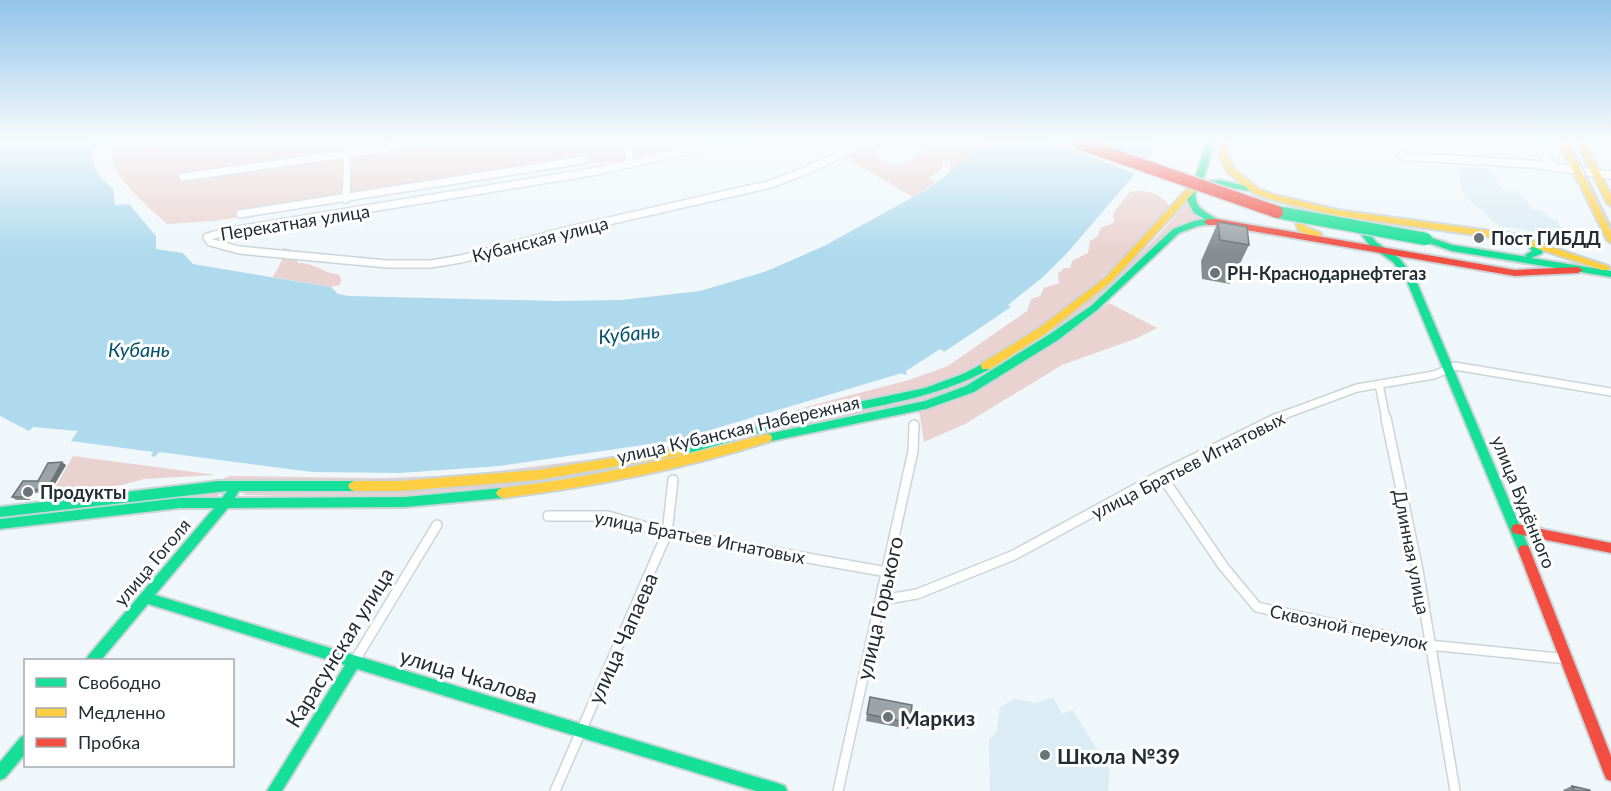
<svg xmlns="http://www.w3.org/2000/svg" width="1611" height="791" font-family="Lato,sans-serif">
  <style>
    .built { fill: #dbecf4 }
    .green { fill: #ead2d0 }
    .water { fill: #afdaed }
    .pier { fill: #eff7fa }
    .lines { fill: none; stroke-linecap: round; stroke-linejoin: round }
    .street-far1-casing { stroke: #cbd5d9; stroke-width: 10 }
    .street-casing { stroke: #cbd5d9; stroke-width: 12 }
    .fast-casing { stroke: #cbd5d9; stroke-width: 4 }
    .slow-casing { stroke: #cbd5d9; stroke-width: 4 }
    .jam-casing { stroke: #cbd5d9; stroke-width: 4 }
    .street-far1 { stroke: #fdfefe; stroke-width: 7 }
    .street { stroke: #fdfefe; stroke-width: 9 }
    .fast { fill: #16e098; fill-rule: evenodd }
    .slow { fill: #ffcf43; fill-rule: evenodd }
    .jam { fill: #f24e42; fill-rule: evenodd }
    .tram { stroke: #c6c9ca; stroke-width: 1.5 }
    .fast-bridge-casing { stroke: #cbd5d9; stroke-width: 15; stroke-linecap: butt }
    .jam-bridge-casing { stroke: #cbd5d9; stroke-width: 15; stroke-linecap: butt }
    .fast-bridge { stroke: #16e098; stroke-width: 12 }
    .jam-bridge { stroke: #f24e42; stroke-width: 12 }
    .wall { fill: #858d90 }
    .shaded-wall { fill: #6c7376 }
    .building { fill: #9ba4a8; stroke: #6c7376; stroke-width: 1.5 }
    .poi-dot { fill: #6a7479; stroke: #fff; stroke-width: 2 }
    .labels { text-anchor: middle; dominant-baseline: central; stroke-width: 6; stroke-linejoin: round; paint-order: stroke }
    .street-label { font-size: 18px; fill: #222e34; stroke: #fff }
    .poi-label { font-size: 18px; font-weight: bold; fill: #222e34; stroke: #fff; text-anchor: start }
    .water-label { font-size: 20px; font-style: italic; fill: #01526c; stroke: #fff }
    .near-street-label { font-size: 21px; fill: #222e34; stroke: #fff }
    .near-poi-label { font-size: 21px; font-weight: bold; fill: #222e34; stroke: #fff; text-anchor: start }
  </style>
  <rect width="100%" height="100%" fill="#eff7fa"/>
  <path class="built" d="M1462,166L1488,168L1504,191L1519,192L1533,210H1542L1549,218L1557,220L1562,229H1556L1558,235L1499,226L1497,223L1491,221L1482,210L1472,204L1462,189L1459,179Z
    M1053,697L1062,714L1073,710L1110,771L1108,791H990L989,739L997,732L1000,707L1015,699L1036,703Z"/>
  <path class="green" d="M116,142H726C685,155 648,165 605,162L213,221L167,224C151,209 112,178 112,155C112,151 115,146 116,142Z
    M919,142H982L949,173L951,161L942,162V169L929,178L935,183L913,197L846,158L852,151L867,144L877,150L876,155C897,175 908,160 928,148Z
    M1135,191C1152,190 1162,195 1172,209C1104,282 1027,347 935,386L669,451L605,461L488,477L365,483L223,481L224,478L230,476L380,478L439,476L490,472L625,455L685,443L817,404L909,380L948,366L1027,311L1031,299L1040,296L1044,288L1059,283L1058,274L1064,268H1070L1072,261L1088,253L1090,241L1098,236C1102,221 1103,230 1114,222L1113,213L1130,192Z
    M1188,200L1207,221L1190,222L1173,230L1113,287L1056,331L973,383L930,400L785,429L617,473L518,488L381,499L244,495L247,490H320L585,471L946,390L963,382C1047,328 1126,282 1188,200Z
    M284,248L302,253L297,261L298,263C317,263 324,274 338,274L341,279L340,285L331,287L273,277L282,260L279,250Z
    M1109,303L1157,328L1135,339L1062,365L965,424L924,442L919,410L971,394L1073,330Z
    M73,456L216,475L144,479L122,485L52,493Z
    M220,490L219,495L215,497L0,520V515Z"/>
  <path class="water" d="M0,142H93C91,165 95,173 113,189L115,205L129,204L156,236V249L183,253L193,264L331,287L338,294L349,296L556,301L621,300L700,291L767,271L824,246L926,190L949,173L982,142H1157L1134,175L1068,252L1043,277L1008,305L1011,307L944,352L940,349L906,371L907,374L904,375L902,373L677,440L500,466L400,473L312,472L159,452L155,457L151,456L153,452L71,441L78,431L33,427L29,431L0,416Z"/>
  <path class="pier" d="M1049,142H1085L1147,164L1139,175Z"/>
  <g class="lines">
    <g class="street-far1-casing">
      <path id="street-far1" d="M626,142L631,164
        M724,142L598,171L225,232L207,237L210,242L239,250L387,264H431L461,259L565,231L771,184L810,169L865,142
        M1533,142L1555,168
        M151,143L161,142
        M1401,156L1531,164L1611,175
        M183,177L430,142
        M346,199L348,142
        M240,214L583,160
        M1379,384L1386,419
        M1273,419L1357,388L1434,375L1455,366L1611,392"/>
    </g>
    <g class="street-casing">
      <path id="street" d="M1386,418L1418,570L1455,791
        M1161,475L1223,566L1257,607L1429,645L1567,659
        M548,516H608L667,533L887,572
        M881,600L917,594L1014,555L1161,475L1277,418
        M354,662L437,525
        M555,791L667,533L673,480
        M838,791L913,451L914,425"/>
    </g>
    <g class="fast-casing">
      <path id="fast" d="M1207,142H1215L1204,177L1199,182L1220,180L1251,187V191L1220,186L1196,187C1193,207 1202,210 1217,219V223L1198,226L1179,233L1097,310L1058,340L974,392L926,409L767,442L763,441L762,438L763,435L767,434L925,401L966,386L1050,334L1091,306L1173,229L1194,221L1205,219L1194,213L1186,198L1188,185L1196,176Z
        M1338,210L1361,222L1376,242L1399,258L1415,278L1530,550L1528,554L1524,555L1520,554L1518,550L1406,279L1393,262L1370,246L1355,226L1335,215L1334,213Z
        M1426,236L1453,245L1527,257L1525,255L1532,251L1526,243L1530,240L1533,241L1543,252L1541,254L1531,258L1611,271V277L1452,251L1423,241V237Z
        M986,362L990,363L991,366L990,369C934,399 879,405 819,418C772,428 727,443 681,455L677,454L675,451L677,448L681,447L802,414L925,388L963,374Z
        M218,481H354L358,483L360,486L358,489L354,491H239L235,498L405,497L502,488L506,490L508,493L506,496L502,498L405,507L228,508L155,595L780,784L785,786L787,791H756L357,669L282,791H267L345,665L148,604L101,660H86L88,656L214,508H180L0,529V519L180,498H222L227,491L0,517V507Z
        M26,735V753L5,778L0,780V762L21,737Z"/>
    </g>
    <g class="slow-casing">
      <path id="slow" d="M1222,142H1230L1227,153L1234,169L1259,189L1275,195L1338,210L1513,234L1608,266L1610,268L1608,270H1602L1512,240L1338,216L1269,199L1253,193L1227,172L1219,153Z
        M1559,142H1567L1611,231V243L1607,240Z
        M1576,142H1584L1611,195V206L1607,203Z
        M1191,187L1195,190L1194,192L1112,281L1045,334L990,369H982L981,366L982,363L1039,328L1106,277L1188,188Z
        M1294,207L1298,210L1306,227L1321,233V237H1315L1299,231L1290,210Z
        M767,434L771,435L772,438L771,441C685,469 592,487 502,498L498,496L496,493L498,490L502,488C592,478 679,457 767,434Z
        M681,447L685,448L687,451L685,454L681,455L538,480L399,491H354L350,489L348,486L350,483L354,481H399L538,470Z"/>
    </g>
    <g class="jam-casing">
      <path id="jam" d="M1217,219L1515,270L1578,267L1583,270L1578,273L1515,276L1217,225H1208L1204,222L1208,219Z
        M1517,524L1611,543V553L1517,534L1513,533L1511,529L1513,525Z
        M1524,545L1528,546L1530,550L1611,756V781L1606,779L1604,774L1518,550L1520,546Z"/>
    </g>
    <use href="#street-far1" class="street-far1"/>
    <use href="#street" class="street"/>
    <use href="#fast" class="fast"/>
    <use href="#slow" class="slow"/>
    <use href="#jam" class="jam"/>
    <path class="tram" d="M1570,142L1611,226"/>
    <g class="fast-bridge-casing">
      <path id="fast-bridge" d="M1277,212L1426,239"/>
    </g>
    <g class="jam-bridge-casing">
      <path id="jam-bridge" d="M1079,143L1277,212"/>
    </g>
    <use href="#fast-bridge" class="fast-bridge"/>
    <use href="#jam-bridge" class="jam-bridge"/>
  </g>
  <path class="wall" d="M1218,222L1249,245L1230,284L1202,279L1201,261Z
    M66,465L50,492L34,493L29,500H16L12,497Z
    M867,714L910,723L908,729L866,721Z
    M1572,786L1590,791H1564L1563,790Z"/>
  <path class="shaded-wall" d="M62,462L66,465L50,492L47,489Z
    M30,490L34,493L29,500L26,497Z"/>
  <path class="building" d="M1218,222L1247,227L1249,245L1220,240Z
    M62,462L47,489L30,490L26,497H12L23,481H38L48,463Z
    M870,697L912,705L910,723L867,714Z
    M1572,786L1590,790V791H1574Z"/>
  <linearGradient id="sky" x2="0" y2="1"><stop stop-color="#91c3ea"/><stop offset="0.56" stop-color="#f8fbfd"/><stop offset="1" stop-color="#f8fbfd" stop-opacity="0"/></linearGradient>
  <rect width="1611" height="252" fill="url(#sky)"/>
  <g class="poi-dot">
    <circle cx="1479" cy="238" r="6"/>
    <circle cx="1215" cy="273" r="6"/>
    <circle cx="28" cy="492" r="6"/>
    <circle cx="888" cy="717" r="6"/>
    <circle cx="1045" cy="755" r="6"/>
  </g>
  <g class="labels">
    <g class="street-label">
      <text transform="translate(295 222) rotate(-9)">Перекатная улица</text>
      <text transform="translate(540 239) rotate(-14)">Кубанская улица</text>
      <text transform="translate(738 429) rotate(-13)">улица Кубанская Набережная</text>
      <text transform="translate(1188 465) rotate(-27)">улица Братьев Игнатовых</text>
      <text transform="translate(1524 502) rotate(68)">улица Будённого</text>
      <text transform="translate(700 537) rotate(11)">улица Братьев Игнатовых</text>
      <text transform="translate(1412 552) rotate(79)">Длинная улица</text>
      <text transform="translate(152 562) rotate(-50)">улица Гоголя</text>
      <text transform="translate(1349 627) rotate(12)">Сквозной переулок</text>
    </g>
    <g class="poi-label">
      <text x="1491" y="238">Пост ГИБДД</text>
      <text x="1227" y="273">РН-Краснодарнефтегаз</text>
      <text x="40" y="492">Продукты</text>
    </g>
    <g class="water-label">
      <text transform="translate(629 333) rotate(-6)">Кубань</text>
      <text x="139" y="349">Кубань</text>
    </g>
    <g class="near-street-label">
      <text transform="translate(879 608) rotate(-77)">улица Горького</text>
      <text transform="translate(622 638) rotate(-66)">улица Чапаева</text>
      <text transform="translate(339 647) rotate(-58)">Карасунская улица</text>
      <text transform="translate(469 675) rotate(17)">улица Чкалова</text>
    </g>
    <g class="near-poi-label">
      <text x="900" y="717">Маркиз</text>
      <text x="1057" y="755">Школа №39</text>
    </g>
  </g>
  <rect x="24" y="659" width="210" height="108" fill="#ffffff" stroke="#a7abae" stroke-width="1.5"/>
  <rect x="36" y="678" width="30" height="9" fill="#16e098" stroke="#a7abae" stroke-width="1.5"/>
  <text x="78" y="689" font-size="18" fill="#222e34">Свободно</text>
  <rect x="36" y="708" width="30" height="9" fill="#ffcf43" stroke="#a7abae" stroke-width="1.5"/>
  <text x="78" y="719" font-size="18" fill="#222e34">Медленно</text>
  <rect x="36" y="738" width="30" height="9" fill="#f24e42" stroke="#a7abae" stroke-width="1.5"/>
  <text x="78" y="749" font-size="18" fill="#222e34">Пробка</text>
</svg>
